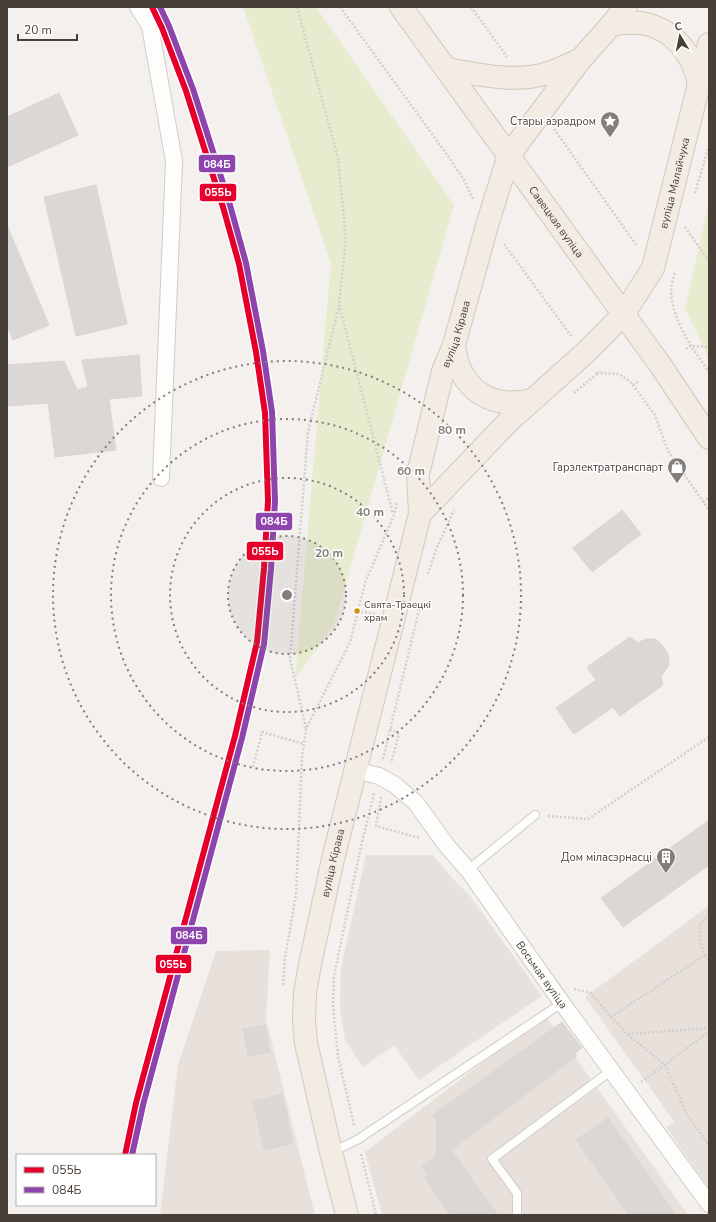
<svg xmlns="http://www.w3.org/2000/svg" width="716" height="1222" font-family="'Nunito Sans',sans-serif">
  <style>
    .residential { fill: #e7e0db }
    .green { fill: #e7ecce }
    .parking { fill: #e5e1de }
    .building { fill: #dbd7d4; stroke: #dbd6d3 }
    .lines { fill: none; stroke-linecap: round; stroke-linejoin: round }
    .service-casing { stroke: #d0ccc9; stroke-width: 10 }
    .minor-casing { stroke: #d0ccc9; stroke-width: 18 }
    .primary-casing { stroke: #d5c7bb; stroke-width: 24 }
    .path { stroke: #d3cfcc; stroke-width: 2.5; stroke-dasharray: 2 2; stroke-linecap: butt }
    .service { stroke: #fdfdfc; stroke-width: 8 }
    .minor { stroke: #fdfdfc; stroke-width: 16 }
    .primary { stroke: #f2ece5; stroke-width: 22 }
    .rail-1-casing { stroke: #fff; stroke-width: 9 }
    .rail-2-casing { stroke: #fff; stroke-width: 9 }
    .rail-1 { stroke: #e4002b; stroke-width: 6 }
    .rail-2 { stroke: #8e44ad; stroke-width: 6 }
    .ring { fill: none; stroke: #847d78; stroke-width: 2; stroke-dasharray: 2 4 }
    .bus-dot { fill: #d4910b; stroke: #fff; stroke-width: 1.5 }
    .labels { text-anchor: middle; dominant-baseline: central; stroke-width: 3; stroke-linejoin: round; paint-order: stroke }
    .bus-label { font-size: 10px; fill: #493f39; stroke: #fff; text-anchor: start }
    .poi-label { font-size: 11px; fill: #493f39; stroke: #fff; text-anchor: end }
    .street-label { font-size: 11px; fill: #493f39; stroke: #fff }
    .centre { fill: #847d78; stroke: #fff; stroke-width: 2 }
    .ring-label { font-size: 12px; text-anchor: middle; font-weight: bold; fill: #847d78; stroke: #fff; stroke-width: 3; stroke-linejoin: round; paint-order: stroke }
    .line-badge { stroke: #fff; stroke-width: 1.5 }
    .badge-label { font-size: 11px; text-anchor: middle; font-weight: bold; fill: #fff }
  </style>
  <rect width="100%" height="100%" fill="#f3f0ed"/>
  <path class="residential" d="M709,906V1170L585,997Z
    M270,950L266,1019L315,1215H160L178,1065L216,951Z
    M545,1015L688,1215H382L365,1152Z"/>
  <path class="green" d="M243,7H316L454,205L334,625L295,678L331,263Z
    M709,203V359L685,308Z"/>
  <path class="parking" d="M366,855H433L452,878L470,896L542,996L419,1080L394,1045L363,1067L345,1040L340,1008L341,968Z
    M682,1116L709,1154V1188L666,1127Z"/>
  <path class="building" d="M59,93L78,135L7,167V117Z
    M96,185L127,324L76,336L44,197Z
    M7,225L49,325L13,340L7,326Z
    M139,355L142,396L109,399L116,450L55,457L48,403L7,406V365L64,361L77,390L88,387L82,360Z
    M622,510L641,534L592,572L573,548Z
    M630,637L638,643L645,639H656L662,645L668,654L669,665L661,677L663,685L620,716L613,707L574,734L556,708L596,680L587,667Z
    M709,820V865L623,927L601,898Z
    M562,1022L582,1048L575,1053L577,1056L451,1150L498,1215H450L425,1178L428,1176L422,1167L436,1156L437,1123L438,1122L433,1115Z
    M265,1025L270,1052L248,1056L243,1029Z
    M282,1094L293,1143L264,1150L253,1101Z
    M608,1118L676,1215H629L576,1140Z"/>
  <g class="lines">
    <g class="service-casing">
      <path id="service" d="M468,870L535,815
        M332,1152L357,1140L562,1003
        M517,1215V1193L492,1159L612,1070"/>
    </g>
    <g class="minor-casing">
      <g id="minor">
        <path d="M138,7L150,26L174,161L161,478"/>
        <path id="s1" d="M355,770L379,776L395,785L416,803L447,846L468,870L562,1003L709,1204"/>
      </g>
    </g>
    <g class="primary-casing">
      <g id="primary">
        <path id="s2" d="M401,7L661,366L709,438"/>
        <path d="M612,24C622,23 631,22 641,23C673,28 694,55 699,85"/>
        <path d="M446,69C478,74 513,83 545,74C557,71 568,65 579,60"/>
        <path d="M454,345C459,389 490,410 532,400"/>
        <path id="s3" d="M420,514L509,421L584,354L623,315L653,268L709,44"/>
        <path id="s4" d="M347,1215L331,1152L306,1043L304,1020L305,992L310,964L333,859L420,514L418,474L443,371L454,345L488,222L509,155L580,60L612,24L626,7"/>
      </g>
    </g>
    <path class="path" d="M297,7L338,158L346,240L339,304L393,514
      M340,7L448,156L464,180L473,199
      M471,7L507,57
      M554,129L637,246
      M695,193L709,146
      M685,227L709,261
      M504,244L572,337
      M675,273C673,279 671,286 671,292C673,322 692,348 709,372
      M686,349L690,346L709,347
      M597,372L598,373L619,374L628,380L633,385L655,415L668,451L709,510
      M633,385L639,381
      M574,393L598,373
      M703,502L709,497
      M428,574L437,547L454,510
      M357,611L375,614
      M306,728L290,658L308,432L339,306
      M390,729L399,734L391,763
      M383,759L420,606
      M253,767L262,732L304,744
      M381,797L376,826L420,838
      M548,816L588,819L709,737
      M705,955L709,961
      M283,985L285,958L296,894L302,758L306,729L350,642L365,583L394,515L397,502
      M574,989L591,993L611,1017L705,955L700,942V925L709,914
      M611,1017L627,1034L665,1065L688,1116L709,1145
      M628,1034L709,1028
      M641,1082L665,1065L709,1031
      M354,1125L338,1056L333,1006L334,976L361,846L374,793
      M361,1154L376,1215"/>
    <use href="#service" class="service"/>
    <use href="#minor" class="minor"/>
    <use href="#primary" class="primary"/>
    <g class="rail-1-casing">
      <path id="rail-1" d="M125,1155L136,1103L235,736L257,642L264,568L268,501L265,413L256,352L239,264L223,207L186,91L162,28L152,7"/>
    </g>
    <g class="rail-2-casing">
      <path id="rail-2" d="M132,1155L143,1105L242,738L264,644L271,569L275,501L272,412L263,351L246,263L230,205L193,89L169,26L160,7"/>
    </g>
    <use href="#rail-1" class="rail-1"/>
    <use href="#rail-2" class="rail-2"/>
  </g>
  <circle cx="287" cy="595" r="59" fill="#847d78" fill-opacity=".12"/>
  <g class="ring">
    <circle cx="287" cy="595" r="59"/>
    <circle cx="287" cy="595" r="117"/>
    <circle cx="287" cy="595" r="176"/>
    <circle cx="287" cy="595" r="234"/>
  </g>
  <defs>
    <g id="sight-pin" transform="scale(1)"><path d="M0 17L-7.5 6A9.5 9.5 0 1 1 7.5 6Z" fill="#847d78" stroke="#fff"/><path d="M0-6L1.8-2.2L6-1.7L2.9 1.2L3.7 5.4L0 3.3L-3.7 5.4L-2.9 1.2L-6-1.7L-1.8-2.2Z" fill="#fff"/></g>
    <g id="shop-pin" transform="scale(1)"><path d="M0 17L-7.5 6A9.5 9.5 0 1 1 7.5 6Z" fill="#847d78" stroke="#fff"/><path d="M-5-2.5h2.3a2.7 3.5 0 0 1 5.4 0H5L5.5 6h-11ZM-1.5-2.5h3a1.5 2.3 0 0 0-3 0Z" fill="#fff"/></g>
    <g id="building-pin" transform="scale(1)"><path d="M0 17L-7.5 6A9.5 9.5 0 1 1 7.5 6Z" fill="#847d78" stroke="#fff"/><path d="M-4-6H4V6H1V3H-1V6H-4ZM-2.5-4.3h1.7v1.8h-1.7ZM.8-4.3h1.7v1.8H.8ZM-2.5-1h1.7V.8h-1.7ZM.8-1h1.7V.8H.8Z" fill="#fff"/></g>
  </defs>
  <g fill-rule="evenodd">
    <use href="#sight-pin" x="610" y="121"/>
    <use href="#shop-pin" x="677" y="467"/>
    <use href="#building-pin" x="666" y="857"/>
  </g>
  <circle class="bus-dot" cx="357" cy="611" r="3.5"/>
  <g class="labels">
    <g class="bus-label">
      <text x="364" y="605">Свята-Траецкі<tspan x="364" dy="13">храм</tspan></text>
    </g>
    <g class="poi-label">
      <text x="596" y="121">Стары аэрадром</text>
      <text x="663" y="467">Гарэлектратранспарт</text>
      <text x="652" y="857">Дом міласэрнасці</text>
    </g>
    <g class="street-label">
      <text stroke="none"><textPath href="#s3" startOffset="428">вуліца Малайчука</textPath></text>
      <text stroke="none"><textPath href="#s2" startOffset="265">Савецкая вуліца</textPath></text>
      <text stroke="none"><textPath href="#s4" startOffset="905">вуліца Кірава</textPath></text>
      <text stroke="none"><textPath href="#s4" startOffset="360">вуліца Кірава</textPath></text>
      <text stroke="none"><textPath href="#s1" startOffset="284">Восьмая вуліца</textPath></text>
    </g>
  </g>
  <circle cx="287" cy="595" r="6" class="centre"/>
  <g class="ring-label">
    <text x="452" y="434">80 m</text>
    <text x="411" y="475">60 m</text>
    <text x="370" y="516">40 m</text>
    <text x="329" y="557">20 m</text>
  </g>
  <g class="line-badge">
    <rect x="198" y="154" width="38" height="19" rx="4" fill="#8e44ad"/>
    <rect x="199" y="183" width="38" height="19" rx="4" fill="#e4002b"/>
    <rect x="255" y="512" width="38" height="19" rx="4" fill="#8e44ad"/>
    <rect x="246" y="541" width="38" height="20" rx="4" fill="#e4002b"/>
    <rect x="170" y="926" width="38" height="19" rx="4" fill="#8e44ad"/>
    <rect x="155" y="954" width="37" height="20" rx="4" fill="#e4002b"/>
  </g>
  <g class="badge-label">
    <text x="217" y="168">084Б</text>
    <text x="218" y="196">055Ь</text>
    <text x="274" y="525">084Б</text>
    <text x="265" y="555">055Ь</text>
    <text x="189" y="939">084Б</text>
    <text x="173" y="968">055Ь</text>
  </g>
  <rect width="716" height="1222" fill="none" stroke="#493f39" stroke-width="16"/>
  <rect x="16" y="1154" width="140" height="52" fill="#ffffff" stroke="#b6b2b0"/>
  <rect x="24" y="1167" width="20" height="6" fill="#e4002b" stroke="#b6b2b0"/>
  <text x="52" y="1174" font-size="12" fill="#493f39">055Ь</text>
  <rect x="24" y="1187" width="20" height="6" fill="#8e44ad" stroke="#b6b2b0"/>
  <text x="52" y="1194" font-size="12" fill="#493f39">084Б</text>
  <g transform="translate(680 36) rotate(350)" stroke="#ffffff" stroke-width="3" paint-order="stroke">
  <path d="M0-3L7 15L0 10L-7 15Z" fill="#493f39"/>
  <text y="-6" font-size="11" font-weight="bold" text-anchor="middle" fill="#493f39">С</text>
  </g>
  <path d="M18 34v6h59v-6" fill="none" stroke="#493f39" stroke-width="2"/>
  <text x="24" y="34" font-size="12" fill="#493f39" stroke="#ffffff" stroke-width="3" paint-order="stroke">20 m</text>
</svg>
